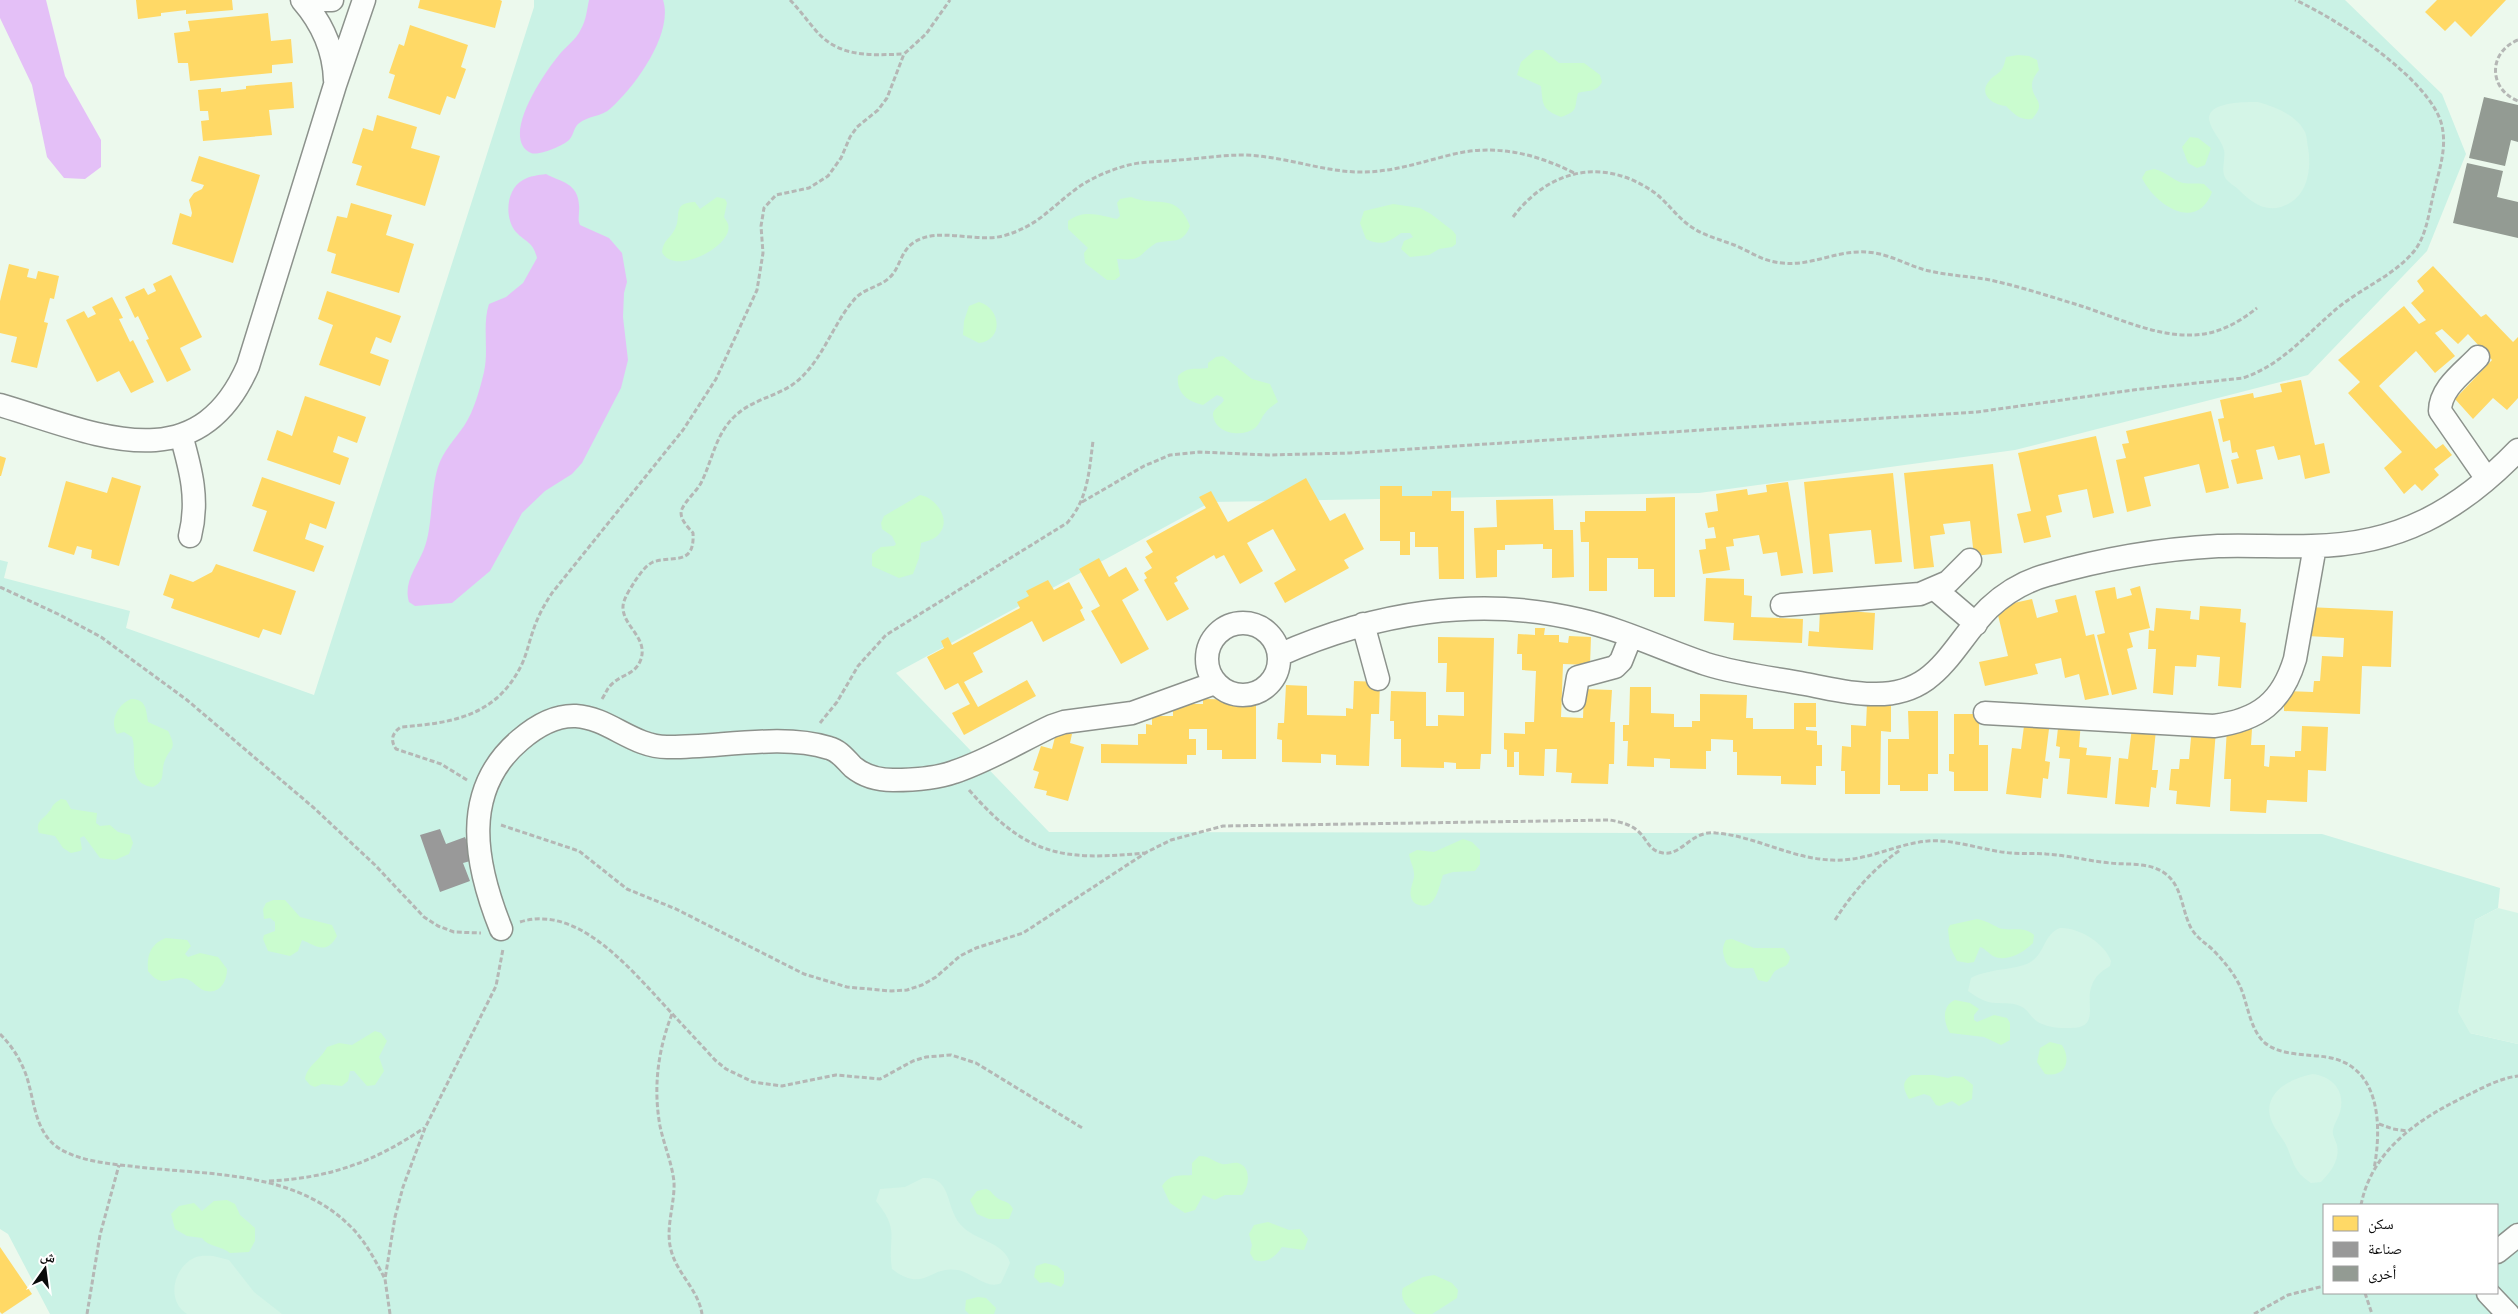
<svg xmlns="http://www.w3.org/2000/svg" width="2518" height="1314" font-family="Lora,'Noto Naskh Arabic',serif">
  <style>
    .green { fill: #caf2e5; fill-rule: evenodd }
    .sand { fill: #cafccf }
    .pitch { fill: #d4f5e7 }
    .water { fill: #e4c0f7 }
    .homes { fill: #ffd966 }
    .industry { fill: #999 }
    .building { fill: #939b93 }
    .lines { fill: none; stroke-linecap: round; stroke-linejoin: round }
    .minor-casing { stroke: #8c928c; stroke-width: 25 }
    .path { stroke: #b5b7b5; stroke-width: 3; stroke-dasharray: 5 2.5; stroke-linecap: butt }
    .minor { stroke: #fcfefc; stroke-width: 22 }
  </style>
  <rect width="100%" height="100%" fill="#ecf9ed"/>
  <path class="green" d="M534,0H2345L2442,94L2466,154L2427,251L2308,375L2015,450L1699,493L1211,502L896,673L1049,832L2322,834L2500,888L2498,908L2475,920L2470,1033L2518,1044V1314H50L8,1234L0,1229V560L8,562L4,578L130,611L126,628L314,695L534,7ZM2324,1205H2497V1293H2324Z"/>
  <path class="sand" d="M1535,50H1543L1559,63H1584L1600,75L1602,82C1596,93 1588,90 1578,93C1574,108 1579,111 1561,117C1542,109 1543,106 1541,86L1517,75L1521,62Z
    M2018,55L2029,56L2037,60L2039,70C2036,74 2032,79 2032,85C2032,101 2048,101 2032,119C2020,120 2015,115 2006,106C1993,105 1977,94 1990,80C1993,76 1999,74 2002,69C2004,66 2005,61 2006,57Z
    M2190,137L2198,138L2211,148L2205,165L2197,168L2188,163L2182,147Z
    M2154,169C2167,172 2172,180 2183,183C2189,184 2197,183 2204,184L2212,192C2197,233 2155,205 2142,178L2146,171Z
    M717,197L725,199L727,203L724,217C725,219 727,221 728,224C735,246 673,277 662,252C663,240 670,239 675,229C682,216 671,203 695,202L700,209Z
    M1131,197C1158,208 1176,191 1190,226C1183,245 1172,239 1156,243C1136,256 1144,261 1117,259L1120,276L1115,280H1107L1085,263L1084,253L1088,248L1068,229V221C1084,209 1099,215 1117,219L1120,216L1117,203L1120,199Z
    M1393,204L1420,208L1431,214L1453,231L1456,235V244L1452,247L1439,249L1429,255L1410,257L1401,249L1404,241L1413,237L1410,233H1401C1388,243 1381,246 1366,239L1360,223L1364,211Z
    M979,302C1001,308 1004,340 979,343L963,335L964,321L969,306Z
    M1223,356L1252,379L1270,384L1278,402C1274,405 1269,408 1266,412C1261,417 1260,424 1255,428C1242,438 1215,434 1213,415C1212,409 1222,405 1224,400L1222,397L1217,395L1203,405C1188,402 1176,393 1178,376C1188,366 1196,370 1208,368V363L1216,357Z
    M920,495C937,498 954,522 936,537C932,540 926,541 921,543L919,558L913,574L899,578L872,566V554L881,547L894,546L896,544L892,536L882,529L881,523L884,516Z
    M131,699C146,699 146,709 148,722L168,731C178,750 170,747 165,760C160,772 167,780 153,787C125,784 138,754 132,737L124,732L117,734C109,721 118,704 131,699Z
    M61,799L66,800L71,809L97,813L96,823L100,826L110,825L118,832L130,835L133,843L129,854L115,860L100,858L84,836L80,838L82,849L80,851L71,853L63,848L55,836L39,833C35,822 42,820 48,813C55,805 49,807 61,799Z
    M1463,839L1472,842L1480,850V864L1475,871L1453,872L1443,875C1439,886 1436,910 1419,905C1414,904 1412,900 1411,897C1409,890 1413,884 1414,877C1415,869 1410,862 1409,854L1417,850L1434,852Z
    M273,900H285L300,917L332,925L337,936C326,956 315,945 302,940L298,951L290,956L268,951L263,939L264,935L275,931V922L270,918L264,919L263,909L266,903Z
    M1977,919C1987,921 1991,924 1999,928C2011,932 2023,925 2034,935L2033,943C2024,952 2007,963 1993,956C1988,953 1986,949 1980,947L1974,962L1968,963L1957,961L1950,947L1948,929L1950,925Z
    M166,938L187,940L191,946L185,954L188,957L200,953L218,957L227,969C227,982 219,996 203,990C197,987 193,981 187,979C170,974 164,991 148,971C147,956 150,944 166,938Z
    M1732,939L1754,948H1784L1790,957C1788,969 1783,965 1775,971C1772,974 1771,979 1767,982L1758,980L1753,968C1739,967 1727,973 1724,956C1722,950 1723,945 1726,940Z
    M1955,1000L1970,1003L1979,1009L1974,1015V1020L1977,1022L1994,1015L2007,1018L2010,1023V1040L2001,1045L1984,1037L1950,1033C1943,1022 1942,1005 1955,1000Z
    M375,1031L381,1033L387,1041L379,1057L384,1071L375,1085L367,1086L354,1071H350L348,1081L342,1086L322,1084L315,1087L310,1085L305,1079C307,1065 321,1060 327,1047L339,1043L352,1045Z
    M2050,1042L2062,1045C2072,1061 2065,1078 2045,1074L2037,1062L2040,1048Z
    M1912,1075H1933L1948,1078L1954,1076L1963,1077L1973,1085L1972,1099L1959,1106L1952,1101L1940,1106L1936,1105L1930,1096L1924,1094L1909,1099C1904,1090 1900,1082 1912,1075Z
    M1199,1156C1210,1156 1212,1161 1222,1164C1227,1165 1233,1162 1238,1163C1252,1167 1249,1187 1242,1195H1225L1215,1200L1203,1195L1195,1210L1185,1213L1170,1203L1162,1186C1171,1173 1179,1176 1192,1175V1163Z
    M986,1189C992,1191 991,1193 996,1197C1002,1203 1008,1199 1013,1209L1009,1219H989L977,1214L970,1200L977,1191Z
    M227,1200L235,1204L240,1215L255,1228V1241L249,1252L230,1253C222,1246 208,1247 202,1238L187,1236L175,1229L171,1214L179,1206L194,1203L202,1211L214,1201Z
    M1268,1222L1289,1230L1300,1229L1308,1239L1304,1250L1282,1247C1275,1257 1267,1264 1254,1260L1250,1253L1252,1245L1249,1234L1254,1225Z
    M1045,1263L1057,1266L1064,1272V1283L1061,1287L1048,1282L1040,1283L1034,1277L1036,1266Z
    M1434,1275L1452,1283L1458,1290L1457,1298L1432,1314H1416C1408,1308 1399,1299 1403,1288L1423,1277Z
    M978,1297L986,1298L996,1308L994,1314H969L965,1310L966,1300Z"/>
  <path class="pitch" d="M2258,102C2275,107 2297,115 2305,132C2307,136 2307,143 2308,147C2312,171 2307,199 2281,207C2263,212 2250,201 2238,189C2235,186 2229,183 2226,179C2220,171 2226,159 2224,150C2221,139 2213,133 2210,123C2202,101 2247,102 2258,102Z
    M2498,908L2518,913V1044L2470,1033L2458,1012L2475,920Z
    M2060,928C2078,927 2105,943 2111,961L2110,966C2102,971 2095,976 2092,985C2084,1002 2102,1029 2069,1028C2060,1028 2051,1028 2042,1024C2031,1020 2030,1011 2022,1007C2014,1002 2005,1004 1996,1003C1985,1003 1977,997 1968,991L1971,978C1989,968 2021,970 2032,961C2045,952 2044,934 2060,928Z
    M2313,1074C2334,1077 2347,1093 2339,1115C2337,1120 2334,1124 2333,1130C2332,1135 2335,1139 2337,1145C2340,1160 2331,1172 2321,1182L2311,1183C2293,1171 2294,1162 2286,1145C2282,1137 2275,1130 2272,1122C2260,1094 2290,1078 2313,1074Z
    M923,1178C952,1176 945,1206 960,1224C974,1241 1004,1241 1010,1263L1001,1283C988,1290 972,1273 958,1270C929,1265 925,1294 892,1269C887,1236 901,1232 876,1201L880,1189L905,1187Z
    M213,1256L229,1260L254,1292L282,1314H187C166,1301 173,1268 194,1258C200,1255 207,1256 213,1256Z"/>
  <path class="water" d="M0,0H46L65,76L101,140V167L85,179L64,178L47,157L32,85L0,18Z
    M589,0H663C674,33 635,87 611,108C602,117 589,115 578,124C573,129 574,135 569,140C563,146 538,156 531,153C499,138 545,72 559,55C566,46 576,40 581,29C586,21 587,9 589,0Z
    M546,174C561,182 578,183 579,205C580,212 577,219 580,225L609,238L622,253L627,282L624,293L623,317L628,360L621,388L582,463L572,474L545,491L522,513L490,571L452,603L415,606L409,602C403,582 417,567 424,549C433,526 430,493 438,467C443,451 455,439 464,426C474,411 480,389 484,372C489,350 482,325 489,304L506,297L523,283L537,258C533,241 526,243 516,232C504,218 506,189 523,180C529,176 539,175 546,174Z"/>
  <path class="homes" d="M136,0H232L233,10L186,14V10L161,13V16L138,19Z
    M420,0H500L502,1L495,28L418,8Z
    M2437,0H2506L2471,37L2455,21L2445,31L2425,12Z
    M268,13L271,41L291,39L293,63L272,65V73L190,81L188,63H178L174,33L190,31L188,21Z
    M410,25L468,45L461,67L466,69L455,99L447,96L440,115L388,98L395,75L389,73L399,44L404,46Z
    M292,82L294,108L269,110L272,135L203,141L201,121L209,120L208,111H200L198,90L221,88V92L246,89V86Z
    M377,115L417,127L411,148L440,156L425,206L356,185L362,166L352,163L363,128L373,131Z
    M199,156L260,175L233,263L172,244L180,213L191,217L192,213L189,200L194,193L202,189L204,185L191,181Z
    M351,203L392,215L386,235L414,244L399,293L331,273L336,254L327,251L337,216L347,218Z
    M9,264L29,269L27,277L36,279L38,271L59,276L54,299L50,298L44,322L48,323L37,368L11,362L17,337L0,333V301Z
    M2433,266L2481,317L2486,314L2513,342L2518,337V398L2507,410L2493,398L2473,419L2455,399L2492,360L2468,334L2458,344L2442,329L2435,333L2455,356L2435,373L2416,351L2379,386L2436,449L2443,444L2452,455L2434,469L2439,475L2422,491L2415,484L2404,494L2384,468L2402,452L2348,393L2360,382L2338,360L2404,306L2419,324L2426,320L2411,303L2424,291L2417,281Z
    M171,275L202,337L180,348L191,370L167,382L146,340L149,339L138,316L135,318L125,297L144,288L148,295L156,291L153,284Z
    M327,291L401,316L391,343L376,337L370,353L389,360L380,386L319,365L333,325L318,319Z
    M112,297L123,318L119,319L130,342L133,340L154,382L131,393L119,371L97,382L66,320L84,311L88,318L96,314L92,307Z
    M2301,380L2315,445L2324,443L2330,473L2305,479L2300,455L2278,460L2274,446L2256,450L2263,479L2237,484L2231,460L2239,458L2237,452L2232,453L2230,440L2223,442L2218,419L2224,418L2220,400L2253,393L2254,398L2282,392L2280,384Z
    M305,396L366,417L357,443L338,436L333,452L349,458L340,485L267,460L277,430L292,436Z
    M2211,411L2229,488L2206,493L2199,464L2144,477L2151,506L2127,512L2116,460L2126,458L2122,444L2129,443L2126,431Z
    M2096,436L2114,513L2093,518L2087,489L2058,495L2062,512L2046,516L2051,537L2024,543L2017,514L2031,511L2018,453Z
    M0,456L6,458L1,476H0Z
    M1993,464L2002,553L1974,556L1970,521L1943,524L1945,534L1930,536L1934,567L1914,569L1904,473Z
    M1893,473L1902,562L1875,564L1871,530L1829,534L1833,572L1813,574L1804,482Z
    M112,477L141,486L119,566L91,558L92,550L77,546L74,555L48,547L66,481L107,493Z
    M262,477L335,502L326,529L310,523L305,539L324,546L314,572L253,551L267,511L252,506Z
    M1306,478L1330,521L1345,513L1364,549L1344,560L1349,568L1285,603L1274,583L1296,570L1273,529L1247,543L1263,571L1240,584L1224,555L1216,559L1214,555L1176,577L1178,581L1174,583L1189,609L1167,621L1144,580L1147,578L1144,573L1152,568L1145,557L1153,552L1146,541L1206,508L1199,497L1211,491L1228,522Z
    M1788,482L1803,573L1781,576L1777,552L1763,554L1759,535L1733,539L1734,546L1726,547L1730,570L1703,574L1699,550L1706,549L1705,539L1716,538L1714,527L1708,528L1705,513L1718,511L1716,494L1747,489L1748,495L1767,492L1766,485Z
    M1380,486H1402V496H1432V491H1451V511H1464V579H1439L1438,547H1415V532H1410V555H1400V541H1380Z
    M1675,497V597H1654V569H1638V558H1607V591H1589V542H1581L1580,522H1585V511H1646V498Z
    M1553,499L1554,530H1573L1574,577L1552,578V549H1543V544L1505,545V550H1497V577L1476,578L1474,528L1497,527L1496,500Z
    M1099,558L1109,577L1126,567L1139,590L1122,600L1149,649L1121,664L1091,611L1100,606L1079,569Z
    M216,564L296,591L281,635L263,629L259,638L171,608L174,599L163,595L170,574L193,582L212,572Z
    M1706,578L1744,579V595L1752,596L1751,617L1803,619L1802,643L1733,640L1734,623L1704,621Z
    M1048,580L1054,590L1069,582L1083,608L1080,610L1085,620L1043,642L1032,621L973,653L983,672L964,682L978,707L1027,680L1036,696L964,735L952,713L970,704L958,683L945,690L927,657L944,648L941,641L948,637L952,645L1020,608L1017,602L1029,596L1026,591Z
    M2140,586L2150,628L2129,633L2133,647L2127,649L2137,689L2112,695L2097,635L2105,633L2095,591L2115,587L2117,599L2132,595L2130,589Z
    M2076,595L2086,636L2094,634L2109,695L2085,700L2079,674L2065,678L2061,658L2035,664L2038,674L1985,686L1979,662L2008,656L1996,607L2032,599L2037,618L2058,612L2055,600Z
    M2200,606L2241,609L2240,622L2246,623L2241,688L2218,686L2220,657L2197,655L2196,667L2175,666L2173,695L2153,693L2156,649H2148L2149,630L2154,631L2156,608L2191,611L2190,619L2199,620Z
    M2308,607L2393,611L2391,667L2362,666L2360,714L2284,711V691L2313,692L2314,681H2320L2322,656L2343,657L2344,638L2307,636Z
    M1820,609L1875,613L1873,650L1808,646L1809,631L1819,632Z
    M1535,628H1545L1544,635H1559V642L1568,643L1569,636L1591,637L1590,665L1563,664L1561,717L1583,718L1584,689L1612,690L1610,722H1615L1614,764H1609L1608,784L1571,783L1572,773L1556,772L1557,749H1545L1544,776L1519,775V752H1514V767H1507V750L1504,749V733L1525,734V722H1534L1536,671L1522,670V654H1517L1518,634L1535,635Z
    M1438,637L1494,638L1491,754H1481L1480,769H1456V763L1444,762V768L1401,767V739H1394V721H1390L1391,691L1426,692V726H1438V715L1464,716V692H1446L1447,663H1438Z
    M1354,681L1380,682L1379,714H1371L1369,766L1336,765V755L1321,754V763L1282,762V740L1277,739L1278,723H1284L1286,685L1307,686V715L1346,716V708L1353,709Z
    M1630,687H1651V713L1674,714V727H1692V721H1700V694L1747,695L1746,718H1753V729H1794V703H1816V727H1806V730L1817,731V745H1822V766H1816V785L1781,784V776L1737,775V752H1733V740L1711,739V751H1706V769L1670,768V759L1654,758V767L1627,766L1628,741H1623V725H1629Z
    M1203,699L1256,700V759H1222V750H1207V729H1189V739H1196V755H1187V764L1101,763V744L1138,745V734H1146V724L1152,725V716H1173V704H1203Z
    M1867,703H1891V732L1881,731L1880,794H1845V771H1841L1842,746L1851,747V725L1866,726Z
    M1908,711H1938V774H1928V791H1900V785H1888V739H1909Z
    M1954,714H1979V745H1988V791H1954V772L1949,771V754H1954Z
    M2025,718L2050,721L2045,761L2050,762L2048,779L2043,778L2041,798L2006,794L2012,748L2021,749Z
    M2059,719L2081,721L2079,747L2087,748L2086,755L2111,757L2107,798L2067,794L2070,759L2059,758L2060,747L2056,746Z
    M2302,726L2328,727L2326,771L2308,770L2307,802L2267,800L2266,813L2230,811L2231,779H2224L2227,728L2252,729L2251,745H2265L2264,766L2269,767L2270,756L2295,757V751H2301Z
    M2132,728L2156,730L2152,770H2158L2156,788L2151,787L2149,807L2115,804L2119,758L2128,759Z
    M2192,728L2216,730L2210,807L2176,804L2177,791L2169,790L2171,769H2179L2180,759H2189Z
    M1057,729L1072,734L1070,743L1084,747L1068,801L1046,795L1047,791L1034,788L1039,772L1033,770L1041,746L1052,749Z
    M0,1247L32,1294L2,1314L0,1312Z"/>
  <path class="industry" d="M440,829L446,844L465,837L474,860L463,863L470,881L440,892L420,835Z"/>
  <path class="building" d="M2484,97L2518,105V142L2511,140L2505,166L2469,158Z
    M2467,163L2503,171L2497,197L2518,202V238L2453,223Z"/>
  <g class="lines">
    <g class="minor-casing">
      <path id="minor" d="M302,0C322,23 334,49 335,80
        M308,0H332
        M2478,357C2464,372 2440,388 2440,411L2487,479
        M0,405C92,432 196,485 248,366L335,85L364,0
        M181,435C191,470 199,500 190,536
        M1935,589L1976,624
        M1782,605L1920,594L1948,582L1970,560
        M1207 659a36 36 0 1 1 72 0a36 36 0 1 1-72 0Z
        M1363,624L1378,679
        M1279,655C1373,613 1478,595 1580,620C1624,630 1664,650 1706,664C1738,674 1772,678 1805,684C1827,688 1849,694 1871,694C1938,697 1950,647 1989,608C2006,592 2025,581 2047,575C2102,559 2161,549 2218,546C2250,545 2281,547 2312,546C2398,545 2459,511 2518,450
        M1574,700L1578,677L1615,667L1621,661L1631,636
        M1985,713L2214,726C2259,720 2282,702 2295,659L2315,546
        M501,929C475,864 460,791 520,740C535,727 555,715 576,716C609,718 633,747 667,747C717,748 781,733 829,748C840,751 845,759 853,767C864,776 879,780 893,780C913,780 935,779 954,772C988,761 1020,741 1052,726L1064,722L1132,713L1215,683
        M2497,1252L2518,1235
        M2488,1293L2508,1314"/>
    </g>
    <path class="path" d="M790,0C801,11 810,25 821,36C844,58 875,55 904,54
      M2518,40C2488,52 2488,89 2518,101
      M1513,217C1550,168 1605,157 1655,193C1668,203 1677,217 1690,226C1704,236 1719,239 1734,245C1744,249 1754,255 1764,259C1807,274 1834,246 1875,253C1892,256 1908,265 1925,270C1945,275 1965,276 1985,279C2015,285 2045,295 2075,304C2111,315 2152,336 2191,335C2217,335 2238,323 2257,308
      M1082,502L1144,466L1170,455L1199,452L1268,455L1350,453L1977,412L2133,390L2243,378C2284,364 2308,332 2340,306C2364,287 2396,274 2415,250C2427,234 2429,211 2434,192C2439,170 2447,149 2442,126C2432,80 2336,18 2295,0
      M0,587L60,615L101,637L187,700L314,808L375,865L424,917L438,926L454,932L481,933
      M602,699C606,693 607,688 613,683C623,674 636,674 641,659C648,637 622,626 623,606C624,597 631,588 635,581C640,574 645,566 653,562C672,555 695,567 693,533C688,527 678,518 682,509C686,500 696,492 701,483C713,459 715,435 735,416C752,400 774,397 792,385C821,365 831,327 853,301C863,288 878,288 889,278C900,269 900,252 913,243C937,226 975,243 1003,236C1038,226 1049,209 1076,189C1091,178 1108,171 1125,166C1142,161 1161,162 1179,160C1208,158 1237,152 1266,157C1297,161 1326,171 1357,172C1391,173 1421,162 1454,154C1496,144 1537,154 1574,173
      M820,723L837,702L858,666L886,635L1067,523C1088,499 1089,472 1093,441
      M467,780L441,764L396,749C390,740 392,733 401,727C453,723 497,716 522,664C527,653 529,642 533,631C537,618 544,605 552,593L683,430L716,379L757,290L763,253L761,226L764,208L776,195L809,188L828,176L841,158L850,137L857,127L878,110L887,98L904,54L926,34L950,0
      M969,790C1027,856 1061,861 1145,853
      M501,825L579,851L627,889L676,909L804,974L847,987L891,991L907,990L922,985L936,977L960,956L976,948L1023,933L1147,852L1171,840L1223,826L1610,820C1620,822 1630,824 1638,831C1647,839 1649,851 1663,853C1682,856 1691,830 1716,833C1755,836 1792,859 1832,860C1866,862 1895,844 1928,841C1956,839 1984,851 2011,853C2023,854 2035,853 2046,854C2067,855 2088,861 2110,863C2128,865 2147,862 2163,872C2183,885 2181,909 2191,928C2196,937 2204,942 2212,949C2223,960 2232,971 2239,984C2248,1002 2249,1029 2265,1043C2281,1056 2307,1054 2326,1057C2381,1065 2382,1126 2374,1169
      M1835,920C1853,892 1873,869 1900,850
      M520,922C574,905 623,961 655,995C675,1017 695,1038 715,1060L726,1069L753,1082L782,1086L836,1075L880,1079L913,1061L926,1057L951,1055L976,1063L1084,1129
      M672,1014C658,1050 653,1087 660,1126C664,1145 672,1163 674,1182C675,1204 665,1228 671,1250C677,1274 698,1289 702,1314
      M0,1034C11,1045 19,1057 25,1072C35,1098 33,1132 60,1149C82,1162 113,1164 138,1167C209,1175 294,1171 349,1225C365,1240 375,1260 385,1279
      M2379,1124L2393,1129L2407,1131
      M269,1181C330,1178 374,1162 424,1128
      M2361,1205C2372,1149 2420,1118 2468,1095C2484,1087 2501,1078 2518,1076
      M2365,1293L2372,1314
      M87,1314L100,1235L119,1165
      M390,1314L385,1279L395,1217L403,1187L425,1128L496,986L503,949
      M2254,1314L2288,1295L2324,1286"/>
    <use href="#minor" class="minor"/>
  </g>
  <rect x="2323" y="1204" width="175" height="90" fill="#ffffff" stroke="#9d9d9d"/>
  <rect x="2333" y="1216" width="25" height="15" fill="#ffd966" stroke="#9d9d9d"/>
  <text x="2368" y="1229" font-size="15" fill="#0a0a0a">سكن</text>
  <rect x="2333" y="1242" width="25" height="15" fill="#999999" stroke="#9d9d9d"/>
  <text x="2368" y="1254" font-size="15" fill="#0a0a0a">صناعة</text>
  <rect x="2333" y="1266" width="25" height="15" fill="#939b93" stroke="#9d9d9d"/>
  <text x="2368" y="1279" font-size="15" fill="#0a0a0a">أخرى</text>
  <g transform="translate(45 1269) rotate(14)" stroke="#ffffff" stroke-width="4" paint-order="stroke">
  <path d="M0-4L9 19L0 12L-9 19Z" fill="#0a0a0a"/>
  <text y="-8" font-size="14" font-weight="bold" text-anchor="middle" fill="#0a0a0a">ش</text>
  </g>
</svg>
